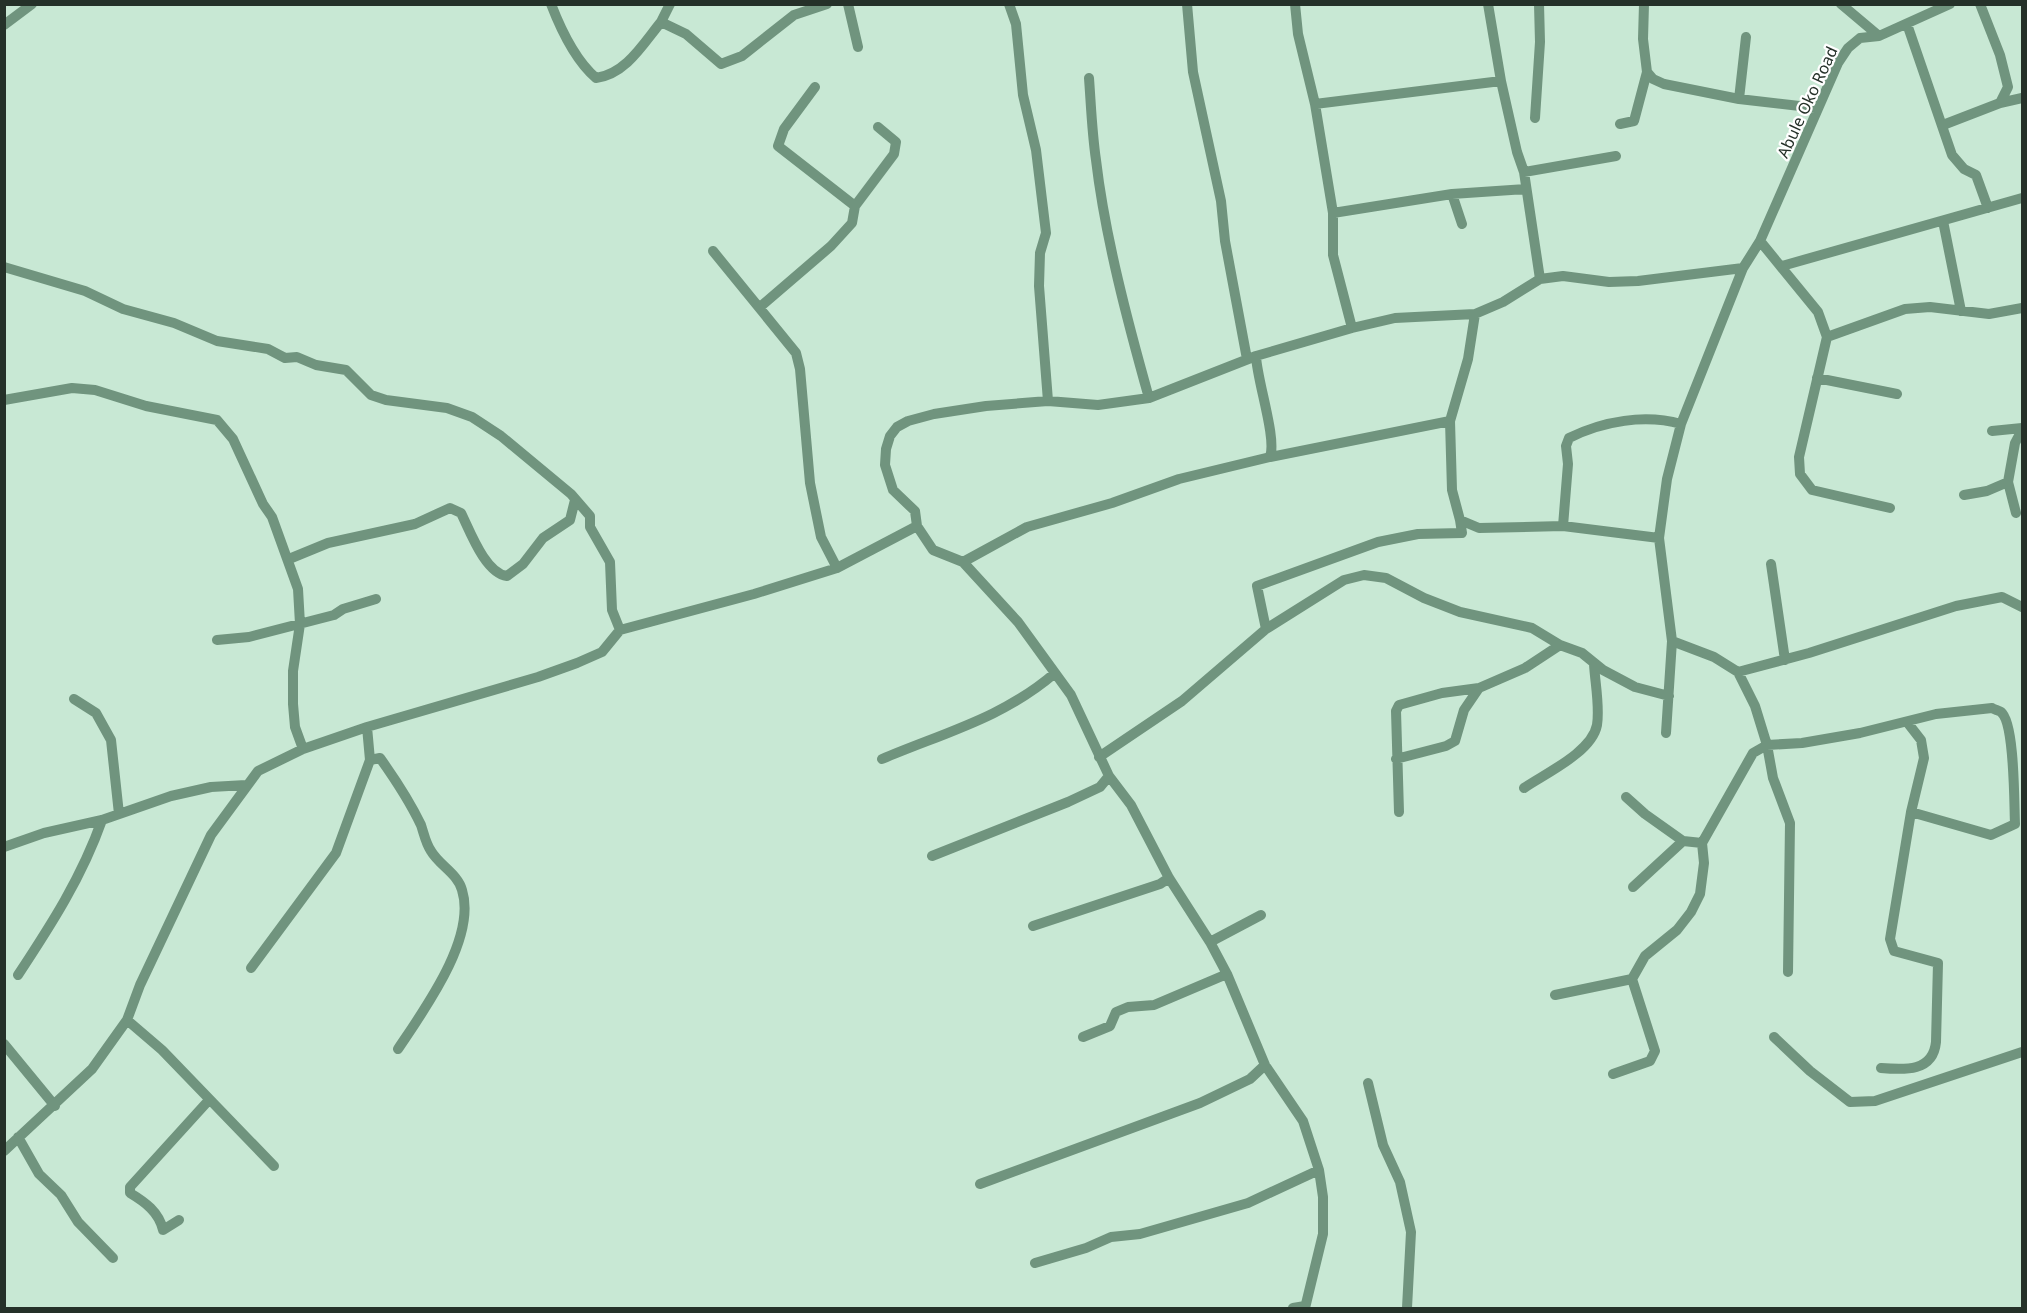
<svg xmlns="http://www.w3.org/2000/svg" width="2027" height="1313" font-family="'Noto Sans',sans-serif">
  <style>
    .lines { fill: none; stroke-linecap: round; stroke-linejoin: round }
    .minor { stroke: #70947e; stroke-width: 10 }
    .labels { text-anchor: middle; dominant-baseline: central; stroke-width: 4.5; stroke-linejoin: round; paint-order: stroke }
    .street-label { font-size: 16px; fill: #253129; stroke: #fff }
  </style>
  <rect width="100%" height="100%" fill="#c8e8d4"/>
  <g class="lines">
    <path class="minor" d="M551,4C561,30 575,60 596,78C626,74 643,44 661,22L686,34L721,64L742,56L794,15L827,4
      M848,4L858,47
      M1009,4L1016,24L1023,95L1036,150L1046,233L1040,253L1039,286L1048,401
      M1187,4L1193,72L1221,201L1225,241L1247,359
      M1295,4L1298,34L1315,104L1333,213V255L1352,328
      M1488,4L1501,81L1517,152L1524,172L1540,279
      M1841,4L1879,36
      M661,22L670,4
      M1907,24L1952,155L1964,169L1976,175L1988,208
      M4,25L32,4
      M1647,72L1653,79L1664,84L1739,99L1817,108
      M1089,78C1091,105 1092,133 1096,160C1105,237 1128,323 1149,398
      M1739,99L1746,37
      M2000,103L2022,98
      M1315,104L1501,81
      M1535,118L1540,42L1539,4
      M1620,124L1634,121L1647,72L1643,39L1644,4
      M1943,125L2000,103L2008,87L2000,55L1980,4
      M1524,172L1616,156
      M855,206L894,154L896,142L878,127
      M1333,213L1452,194
      M1943,221L1961,311
      M1462,224L1452,194L1526,189
      M1760,241L1818,312L1827,337L1799,457L1800,474L1812,490L1890,508
      M713,251L796,353L800,369L810,483L821,537L837,568
      M1782,266L2022,198
      M4,267L85,291L123,309L174,323L217,341L268,349L285,358L297,357L316,365L346,370L371,395L386,400L447,408L472,417L501,436L571,494L590,516V527L610,562L612,610L620,630L754,594L837,568L917,526L915,511L893,490L885,465L886,449L890,436L897,427L908,421L934,414L986,406L1048,401L1098,405L1149,398L1256,356L1352,328L1395,318L1475,314L1503,302L1540,279L1563,276L1609,282L1638,281L1743,268
      M760,307L831,246L852,223L855,206L778,146L784,129L815,87
      M1475,314L1468,359L1450,421L1452,490L1460,520L1479,528L1563,526L1659,538
      M1827,337L1905,309L1930,307L1989,314L2022,308
      M1256,356C1257,381 1277,438 1270,457
      M1817,378L1897,394
      M4,400L72,388L95,390L146,406L217,420L233,439L263,504L272,517L298,589L300,624L293,671V704L295,727L303,749
      M1992,431L2022,428
      M2008,482L2016,513
      M1964,495L1987,491L2008,482L2015,443L2022,430
      M917,526L933,550L963,562L1018,622L1071,695L1109,776L1131,805L1169,878L1210,942L1227,974L1265,1065L1303,1121L1319,1170L1323,1197V1234L1305,1308
      M1563,526L1568,464L1566,446L1569,438C1603,421 1645,414 1681,424
      M289,559L328,543L415,524L450,508L461,513C470,531 485,573 507,576L523,564L543,538L570,520L575,500
      M963,562L1027,527L1112,503L1179,479L1270,457L1450,421
      M1771,564L1785,660
      M1266,629L1257,586L1378,542L1418,534L1462,533L1460,520
      M217,640L249,637L334,615L343,609L376,599
      M1672,641L1714,657L1738,672L1755,706L1767,745L1773,778L1790,823L1788,972
      M1738,672L1809,653L1956,606L2002,597L2022,607
      M74,699L96,713L111,740L119,814
      M1666,733L1672,641L1659,538L1667,479L1681,424L1743,268L1760,241L1838,63L1848,48L1860,38L1879,36L1950,4
      M1099,757L1182,701L1266,629L1344,580L1364,575L1386,578L1424,598L1460,612L1532,628L1560,645L1582,653L1603,670L1635,687L1669,696
      M882,759C943,733 1003,718 1055,673
      M1396,759L1446,746L1455,741L1464,710L1479,688L1525,668L1560,645
      M370,760L380,758C395,779 410,802 421,825C424,834 426,844 431,851C439,865 458,874 462,890C477,938 424,1010 398,1049
      M1524,788C1546,773 1592,752 1597,725C1600,706 1595,683 1594,664
      M1626,797L1645,814L1683,841
      M1399,812L1396,711L1399,705L1442,693L1479,688
      M4,847L44,833L102,820L171,796L211,787L246,785
      M932,856L1068,802L1100,787L1109,776
      M1633,887L1683,841L1702,843
      M1033,926L1160,884L1169,878
      M1210,942L1261,915
      M251,968L336,853L370,760L367,727
      M18,975C51,925 82,877 102,820
      M1555,995L1632,979L1645,956L1677,930L1691,912L1700,894L1704,863L1702,843L1753,753L1767,745L1802,743L1860,733L1936,714L1992,708C1993,709 2000,711 2001,712C2015,723 2014,804 2015,824L1991,835L1911,812
      M127,1020L162,1050L274,1166
      M1083,1037L1110,1026L1116,1012L1128,1007L1154,1005L1227,974
      M1774,1037L1810,1071L1850,1102L1875,1101L2022,1052
      M4,1044L55,1106
      M1881,1068C1905,1070 1933,1072 1936,1042L1938,963L1894,951L1890,939L1911,812L1924,758L1921,740L1907,722
      M1613,1074L1650,1061L1655,1051L1632,979
      M1368,1083L1383,1145L1400,1182L1411,1232L1407,1308
      M18,1137L39,1174L61,1195L78,1222L113,1258
      M4,1151L92,1069L127,1020L140,985L211,835L258,771L303,749L367,727L538,677L577,663L602,652L620,630
      M980,1184L1200,1103L1250,1079L1265,1065
      M179,1220L163,1230C159,1212 145,1202 130,1193V1187L209,1100
      M1035,1263L1086,1248L1111,1237L1140,1234L1248,1203L1319,1170
      M1293,1308L1305,1306"/>
  </g>
  <g class="labels">
    <g class="street-label">
      <text transform="translate(1807 102) rotate(-65)">Abule Oko Road</text>
    </g>
  </g>
  <rect width="2027" height="1313" fill="none" stroke="#253129" stroke-width="12"/>
</svg>
